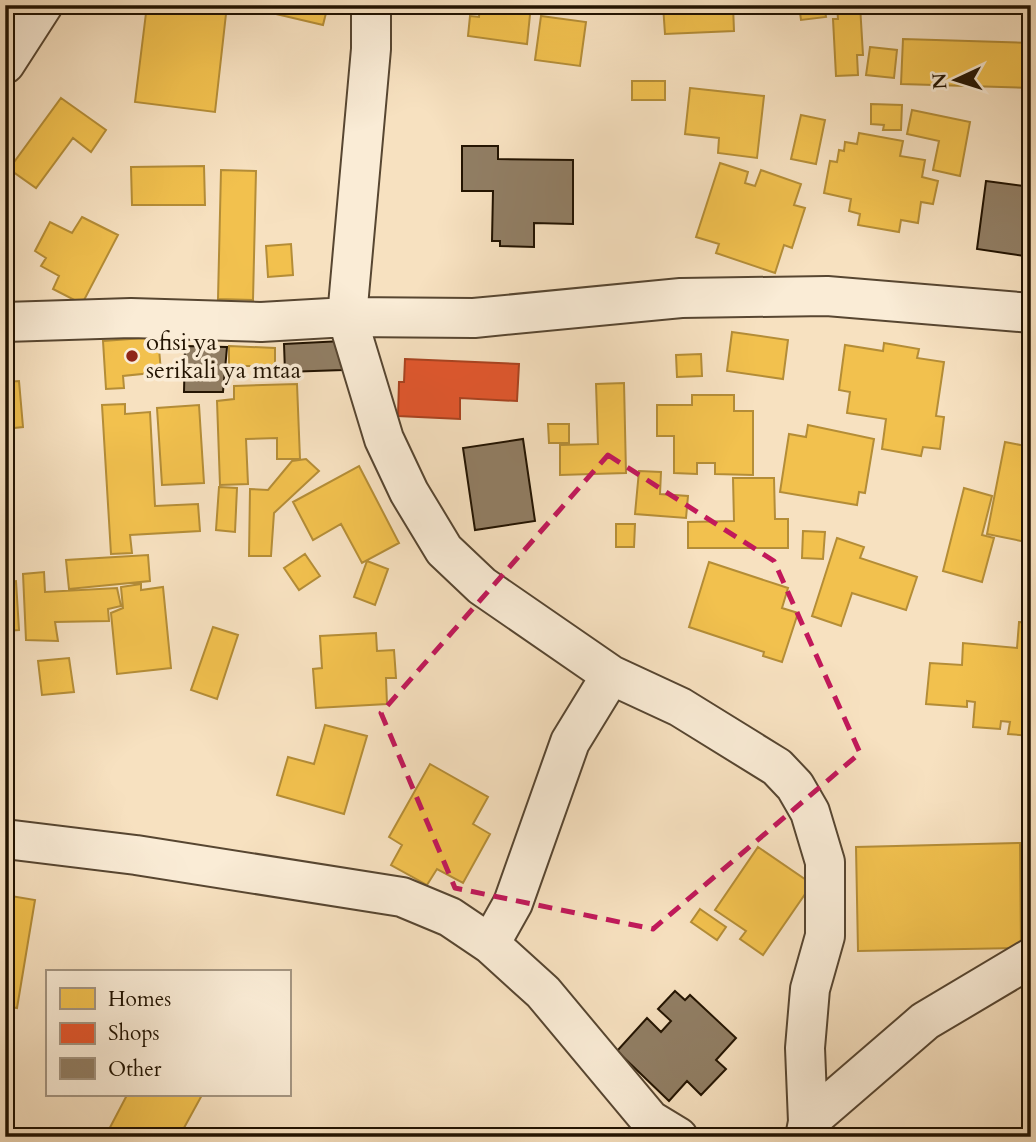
<svg xmlns="http://www.w3.org/2000/svg" width="1036" height="1142" font-family="Cardo,serif">
  <style>
    .homes { fill: #f2c14e; stroke: #b48d37; stroke-width: 2 }
    .shops { fill: #e4572e; stroke: #aa4320; stroke-width: 2 }
    .building { fill: #917e64; stroke: #221301; stroke-width: 2 }
    .lines { fill: none; stroke-linecap: round; stroke-linejoin: round }
    .minor-casing { stroke: #574631; stroke-width: 42 }
    .minor { stroke: #faecd6; stroke-width: 38 }
    .marked { fill: none; stroke: #c2185b; stroke-width: 5; stroke-dasharray: 14 9; stroke-linejoin: round }
    .poi-dot { fill: #8f2418; stroke: #faecd6; stroke-width: 2.5 }
    .labels { text-anchor: middle; dominant-baseline: central; stroke-width: 7; stroke-linejoin: round; paint-order: stroke }
    .poi-label { font-size: 24px; fill: #221301; stroke: #faecd6; text-anchor: start }
  </style>
  <rect width="100%" height="100%" fill="#f7e1c0"/>
  <filter id="stains"><feTurbulence type="fractalNoise" baseFrequency=".00286" numOctaves="4"/><feColorMatrix values="0 0 0 0 .2 0 0 0 0 .09 0 0 0 0 .02 0 0 0 .5 -.17"/></filter>
  <radialGradient id="worn" r=".72"><stop offset=".6" stop-color="#630" stop-opacity="0"/><stop offset="1" stop-color="#630" stop-opacity=".3"/></radialGradient>
  <path class="homes" d="M147,5L226,14L215,112L135,102Z
    M278,5H328L323,25L276,14Z
    M474,5H531L527,44L468,36L470,16L479,17L480,6Z
    M663,5H733L734,31L665,34Z
    M799,5H824L826,17L801,20Z
    M837,5H860L863,55H857L858,75L836,76L833,19H838Z
    M541,16L586,22L580,66L535,60Z
    M903,39L1031,43V88L901,84Z
    M870,47L897,50L894,78L866,75Z
    M632,81H665V100H632Z
    M690,88L764,96L757,158L718,153L719,138L685,134Z
    M61,98L106,130L91,152L73,138L36,188L9,169Z
    M871,104L902,105L901,130H883L884,125L871,124Z
    M912,110L970,122L960,176L933,170L939,141L907,134Z
    M801,115L825,120L816,164L791,159Z
    M859,133L903,141L900,156L925,160L922,177L938,181L933,204L921,202L918,223L901,220L899,232L858,225L860,214L849,211L851,199L824,193L830,161L837,162L839,150L844,151L845,142L857,144Z
    M720,163L748,172L745,183L755,186L761,170L801,184L794,205L805,208L792,248L784,245L775,273L716,253L719,244L696,237Z
    M204,166L205,205H132L131,167Z
    M221,170L256,171L253,300L218,299Z
    M82,217L118,235L82,304L53,289L59,276L41,266L46,258L35,251L50,222L72,233Z
    M291,244L293,275L268,277L266,246Z
    M732,332L788,340L783,379L727,371Z
    M158,337L161,372L123,376L124,388L106,389L103,341Z
    M884,343L919,349L917,358L944,362L936,416L944,417L940,449L923,447L921,456L882,449L886,419L847,413L850,392L839,390L845,345L883,351Z
    M229,346L275,348V366H229Z
    M701,354L702,376L677,377L676,355Z
    M19,381L23,427L5,429V382Z
    M624,383L626,473L560,475V445L598,444L596,384Z
    M297,384L300,459H277V438L246,439L248,484L220,485L217,401L234,399V386Z
    M692,395H734V411H753V475L715,474V463H697V474L674,473V436H657V405H692Z
    M125,404V414L150,412L155,506L198,504L200,531L130,535L132,553L111,554L102,405Z
    M199,405L204,483L162,485L157,408Z
    M548,424H569V443H549Z
    M808,425L874,439L865,493L859,492L857,505L780,492L789,434L806,437Z
    M1005,442L1031,447V543L987,534Z
    M306,459L319,471L274,513L271,556H249L250,489L268,490L292,461Z
    M359,466L399,543L362,563L341,524L313,540L293,502Z
    M639,471L661,472L660,494L688,496L686,518L635,514Z
    M733,478H774L775,519H788V548H688V522L734,521Z
    M219,487L237,488L235,532L216,530Z
    M964,488L992,496L982,535L994,538L982,582L943,571Z
    M616,524H635L634,547H616Z
    M803,531L825,532L823,559L802,558Z
    M837,538L864,547L860,558L917,577L906,610L852,593L841,626L812,616Z
    M305,554L320,576L299,590L284,568Z
    M148,555L150,581L69,589L66,560Z
    M367,561L388,569L375,605L354,597Z
    M709,562L788,588L782,608L798,613L782,662L763,656L764,652L689,627Z
    M44,572L45,592L117,588L121,606L108,609L109,621L55,622L58,641L26,640L23,574Z
    M16,581L19,630L5,631V582Z
    M141,584V590L163,587L171,668L117,674L111,613L123,608L121,587Z
    M1019,622L1031,623V736L1008,734L1010,722L1001,721L1000,729L973,727L975,702L967,701V707L926,704L930,663L962,665L963,643L1017,648Z
    M213,627L238,635L217,699L191,690Z
    M376,633L377,651L394,650L396,678H386L387,704L316,708L313,669L322,668L320,636Z
    M69,658L74,692L42,695L38,661Z
    M325,725L367,736L344,814L277,795L288,757L314,764Z
    M430,764L488,797L473,824L490,834L463,883L437,869L427,885L391,865L402,845L389,837Z
    M1020,843L1021,948L858,951L856,847Z
    M758,847L812,884L763,955L740,939L746,931L715,910Z
    M5,895L35,900L17,1008L5,1006Z
    M700,909L726,927L717,940L691,922Z
    M127,1095H202L179,1137H105Z"/>
  <path class="shops" d="M405,359L519,364L517,401L460,398V419L398,416L399,382H404Z"/>
  <path class="building" d="M462,146H498V159L573,160V224L534,223V247L500,246V241H492L493,191H462Z
    M986,181L1031,187V257L977,249Z
    M342,341L343,370L285,372L284,344Z
    M185,346L227,347L223,392H184Z
    M523,439L535,521L475,530L463,448Z
    M675,991L685,1000L690,995L736,1038L716,1060L726,1069L701,1095L687,1081L669,1101L617,1051L647,1018L661,1032L671,1021L658,1009Z"/>
  <g class="lines">
    <g class="minor-casing">
      <path id="minor" d="M371,5V49L347,317L384,439L409,492L444,550L482,586L611,675L680,707L777,767L795,786L810,812L825,862V936L810,989L805,1048L808,1122L805,1137
        M5,64L43,5
        M5,322L131,318L261,322L347,317L474,318L681,298L827,296L1031,313
        M5,839L136,855L402,897L450,917L490,944L543,992L650,1120L678,1137
        M490,944L513,903L570,742L611,675
        M808,1122L925,1021L1031,958"/>
    </g>
    <use href="#minor" class="minor"/>
  </g>
  <path class="marked" d="M608,455L774,561L860,753L653,929L455,888L381,713Z"/>
  <circle class="poi-dot" cx="132" cy="356" r="7"/>
  <g class="labels">
    <g class="poi-label">
      <text x="146" y="342">ofisi ya<tspan x="146" dy="28">serikali ya mtaa</tspan></text>
    </g>
  </g>
  <rect width="1036" height="1142" fill="none" stroke="#f7e1c0" stroke-width="28"/>
  <rect x="7" y="7" width="1022" height="1128" fill="none" stroke="#221301" stroke-width="3.5"/>
  <rect x="14" y="14" width="1008" height="1114" fill="none" stroke="#221301" stroke-width="2"/>
  <rect x="46" y="970" width="245" height="126" fill="#faecd6" stroke="#a49581" stroke-width="2"/>
  <rect x="60" y="988" width="35" height="21" fill="#f2c14e" stroke="#a49581" stroke-width="2"/>
  <text x="108" y="1006" font-size="21" fill="#221301">Homes</text>
  <rect x="60" y="1023" width="35" height="21" fill="#e4572e" stroke="#a49581" stroke-width="2"/>
  <text x="108" y="1040" font-size="21" fill="#221301">Shops</text>
  <rect x="60" y="1058" width="35" height="21" fill="#917e64" stroke="#a49581" stroke-width="2"/>
  <text x="108" y="1076" font-size="21" fill="#221301">Other</text>
  <g transform="translate(956 80) rotate(266)" stroke="#faecd6" stroke-width="5" paint-order="stroke">
  <path d="M0-5L12 26L0 18L-12 26Z" fill="#221301"/>
  <text y="-10" font-size="19" font-weight="bold" text-anchor="middle" fill="#221301">N</text>
  </g>
  <rect width="100%" height="100%" filter="url(#stains)"/>
  <rect width="100%" height="100%" fill="url(#worn)"/>
</svg>
